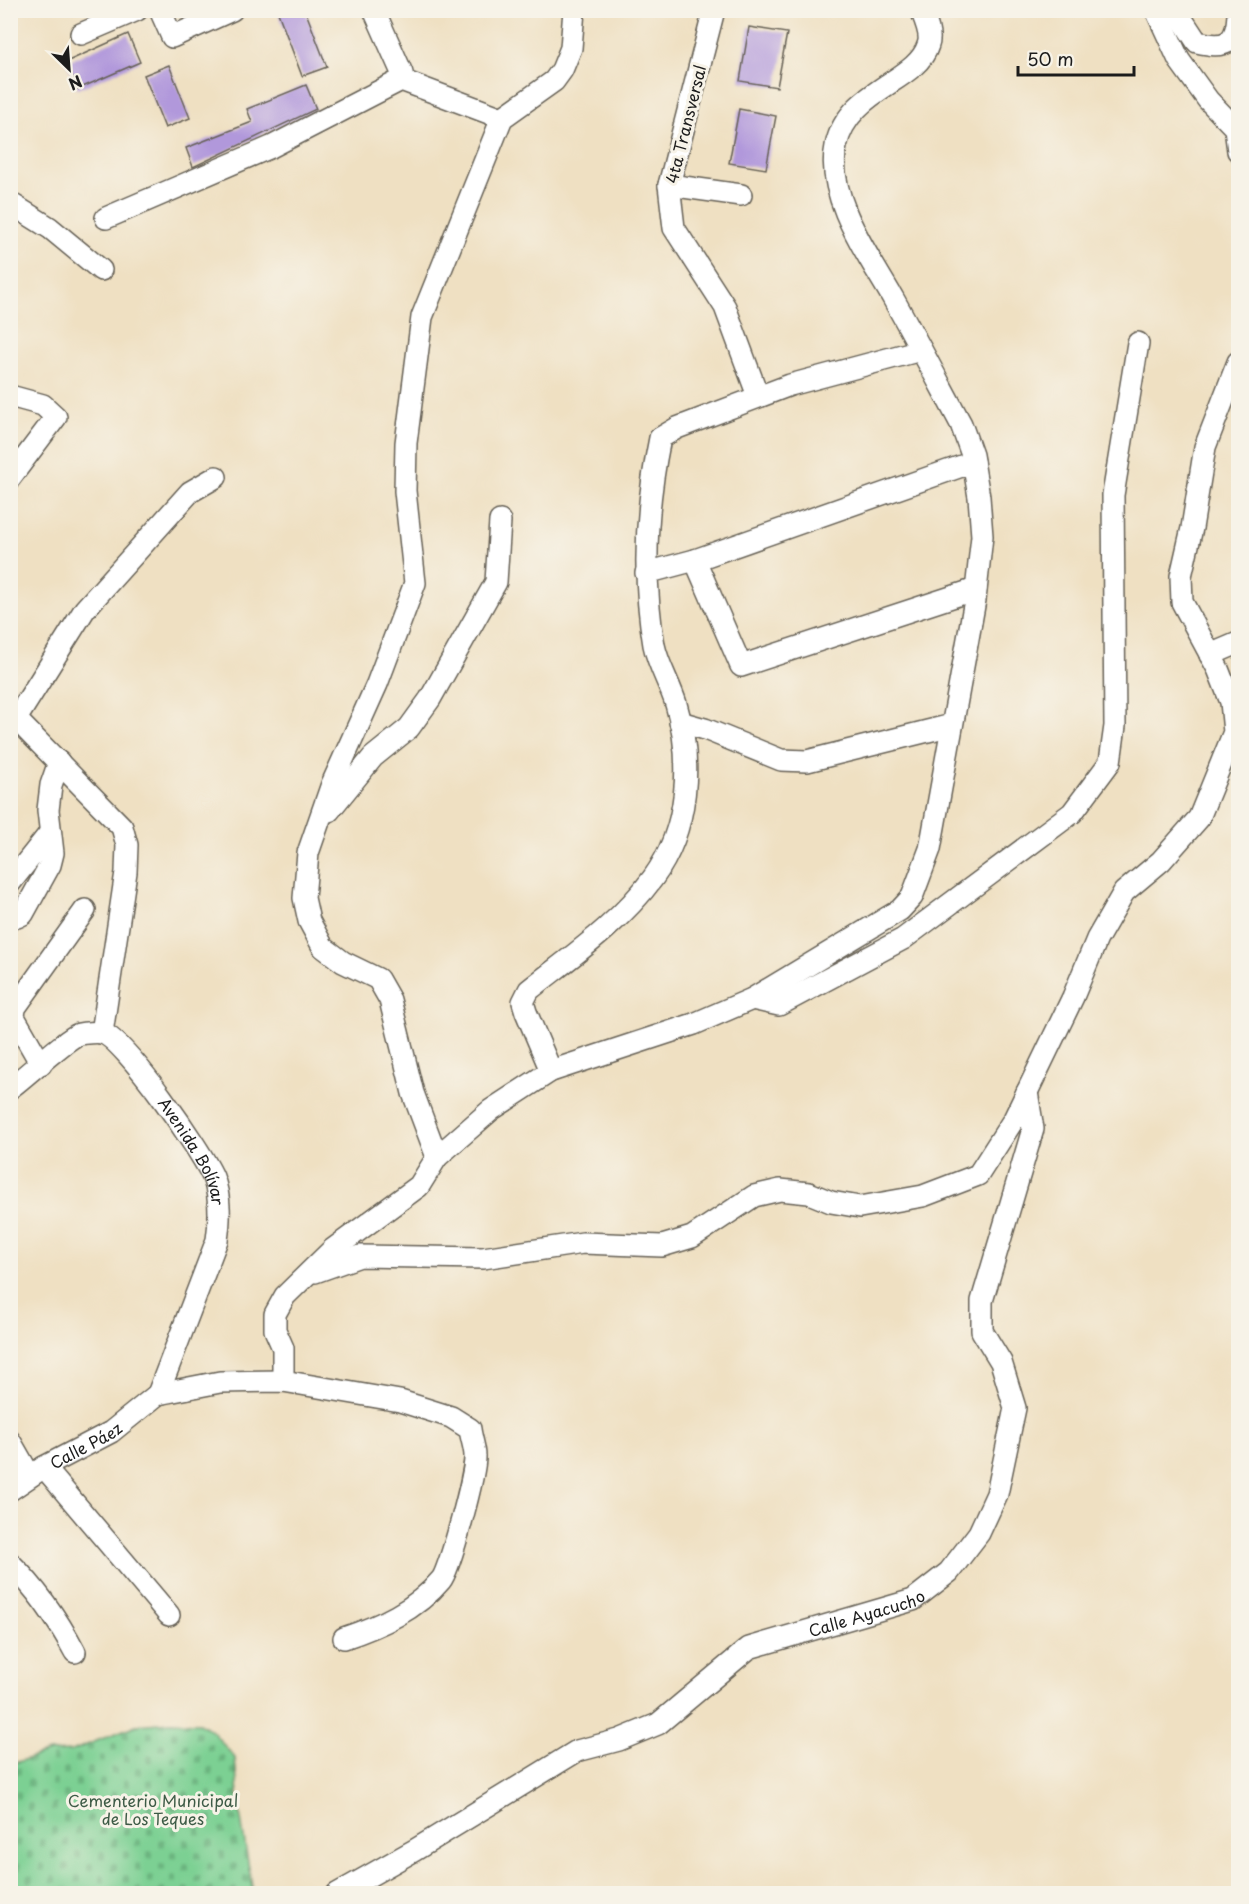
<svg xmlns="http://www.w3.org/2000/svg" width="1249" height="1904" font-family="'Playpen Sans',sans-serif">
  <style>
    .cemetery { fill: url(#cemetery-stones); stroke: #4c7658; stroke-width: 1.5 }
    .building { fill: #b198db }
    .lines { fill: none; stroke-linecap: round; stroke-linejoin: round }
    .minor-casing { stroke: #666156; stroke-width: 24 }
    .minor { stroke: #fff; stroke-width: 21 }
    .labels { text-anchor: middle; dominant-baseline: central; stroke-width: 6; stroke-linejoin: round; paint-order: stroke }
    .street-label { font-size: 16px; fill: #1c1c1c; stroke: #f7f3e8 }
    .park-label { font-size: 16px; fill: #3d5b46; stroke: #f7f3e8 }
  </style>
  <defs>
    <pattern id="cemetery-stones" width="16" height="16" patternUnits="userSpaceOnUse" patternTransform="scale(1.5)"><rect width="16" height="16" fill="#7bd093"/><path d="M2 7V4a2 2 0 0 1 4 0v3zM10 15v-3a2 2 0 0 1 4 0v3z" fill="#6ab27e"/></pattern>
  </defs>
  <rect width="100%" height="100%" fill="#f7f3e8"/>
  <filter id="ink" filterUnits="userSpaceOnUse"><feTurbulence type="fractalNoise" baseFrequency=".0167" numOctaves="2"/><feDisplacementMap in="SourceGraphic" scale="12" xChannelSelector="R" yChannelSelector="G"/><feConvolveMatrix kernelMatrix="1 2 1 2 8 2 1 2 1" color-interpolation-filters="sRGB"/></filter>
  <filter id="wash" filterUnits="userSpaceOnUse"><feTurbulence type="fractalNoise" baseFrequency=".008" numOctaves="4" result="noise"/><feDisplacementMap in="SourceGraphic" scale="24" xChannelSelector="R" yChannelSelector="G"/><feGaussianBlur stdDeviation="1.35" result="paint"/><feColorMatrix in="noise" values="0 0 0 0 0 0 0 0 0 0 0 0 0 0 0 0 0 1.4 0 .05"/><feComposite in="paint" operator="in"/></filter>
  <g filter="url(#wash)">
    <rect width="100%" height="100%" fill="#efe0c2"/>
    <path class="cemetery" d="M171,1722L199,1723L212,1731L235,1758L239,1807L253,1893H11V1764L49,1752L72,1751L136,1725Z"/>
    <g id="blocks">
      <path class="building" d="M277,10H305L327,67L302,76Z
        M749,27L787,33L777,87L740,81Z
        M128,34L140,62L78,89L66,62Z
        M169,65L190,118L165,128L144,75Z
        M306,85L316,109L193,167L186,148L252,122L247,109Z
        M739,109L776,116L766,169L729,163Z"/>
    </g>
  </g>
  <g filter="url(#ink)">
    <use href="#blocks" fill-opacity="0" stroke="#666156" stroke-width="1.5"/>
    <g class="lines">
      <g class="minor-casing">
        <g id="minor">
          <path d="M160,10L172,37L232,10"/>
          <path d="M374,10L402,73L401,80"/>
          <path d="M714,10L669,185L674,228L725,307L758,396"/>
          <path d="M1156,10L1179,60L1208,100L1235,128L1238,151"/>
          <path d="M1176,10L1197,42C1224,48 1236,46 1238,15"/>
          <path d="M81,34L137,10"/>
          <path d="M669,185L741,195"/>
          <path d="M10,203L50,228L101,270"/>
          <path d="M106,218L271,147L401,80L502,118"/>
          <path d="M10,396L43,405L56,417L10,478"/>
          <path d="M695,560L741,666L976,589"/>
          <path d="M646,573L695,560L973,462"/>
          <path d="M1210,655L1238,643"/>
          <path d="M16,719L85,609L190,492L216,477"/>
          <path d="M680,722L705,729L781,760L807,761L952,725"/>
          <path d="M10,723L16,719L122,827L127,845L126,872L102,1033"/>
          <path d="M329,811L373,757L409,728L430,699L496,582L500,521"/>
          <path d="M10,883L49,834"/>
          <path d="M10,914L17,917L23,914L50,865L53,853L48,810L51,785L59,762"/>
          <path d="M752,999L779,1005L903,939L1072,813L1110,762L1115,726L1113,495L1138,343"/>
          <path d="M41,1064L14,1017L15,1008L85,910"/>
          <path d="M551,1071L526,1012L523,1002L529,990C572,956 620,923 653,878C689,829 693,761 676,704C670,684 658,665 654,645C642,576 646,506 660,438L677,428L790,385L921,350"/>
          <path id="s1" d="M10,1088C24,1078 67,1038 79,1034C84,1033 97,1032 102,1033C125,1039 202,1152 213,1177C221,1198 220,1219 217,1240L158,1394"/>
          <path d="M437,1157L413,1093L390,1000L378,979L343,962L323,947L309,921L304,898L308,853L332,784L377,684L415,583L405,491L406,443L422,317L502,118L554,81L562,70L571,48L574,10"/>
          <path d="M315,1272L360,1256L483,1258L583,1243L662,1246L692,1237L754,1196L780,1190L809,1193L831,1202L860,1207L923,1196L978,1175L1014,1119L1073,997L1097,939L1124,892L1161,861L1199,818L1234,732L1231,702L1218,669L1182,602L1181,576L1192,528L1205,447L1238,362"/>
          <path d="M283,1381V1348L275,1330V1314L285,1296L332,1250L419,1186L437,1157L491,1110L551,1071L694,1024L752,999L900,910L912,897L930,849L975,600L982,536L979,497L972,455L961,424C939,383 917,341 894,300C871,259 825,197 836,146C848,89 917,82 928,45C932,35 925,20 921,10"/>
          <path d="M10,1441L30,1476"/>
          <path d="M44,1467L169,1615"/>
          <path id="s2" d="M10,1490L44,1467L111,1432L158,1394L220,1382L283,1381L400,1401L451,1417L470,1429C471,1438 475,1448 475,1456C476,1471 450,1570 441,1580C416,1610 380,1626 344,1638"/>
          <path d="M10,1563C38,1590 57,1618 75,1652"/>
          <path id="s3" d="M337,1894L415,1850L577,1751L619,1740L658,1724L749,1648L913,1600L949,1572L979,1533L997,1494L1015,1408L1001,1362L982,1331V1301L1033,1129L1027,1092"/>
        </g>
      </g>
      <use href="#minor" class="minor"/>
    </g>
  </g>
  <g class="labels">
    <g class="street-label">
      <text transform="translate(685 124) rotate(-76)">4ta Transversal</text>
      <text stroke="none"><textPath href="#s1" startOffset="262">Avenida Bolívar</textPath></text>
      <text stroke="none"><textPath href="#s2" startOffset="88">Calle Páez</textPath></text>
      <text stroke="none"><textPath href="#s3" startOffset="606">Calle Ayacucho</textPath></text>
    </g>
    <g class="park-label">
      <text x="153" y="1800">Cementerio Municipal<tspan x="153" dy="18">de Los Teques</tspan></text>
    </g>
  </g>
  <rect width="1249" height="1904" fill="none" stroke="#f7f3e8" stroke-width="36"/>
  <g transform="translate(69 69) rotate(155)" stroke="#f7f3e8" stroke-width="4.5" paint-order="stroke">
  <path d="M0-4.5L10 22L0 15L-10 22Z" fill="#1c1c1c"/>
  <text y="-9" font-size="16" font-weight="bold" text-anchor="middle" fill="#1c1c1c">N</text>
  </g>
  <path d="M1018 66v9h116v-9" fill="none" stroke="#1c1c1c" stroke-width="3"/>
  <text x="1027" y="66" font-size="18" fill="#1c1c1c" stroke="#f7f3e8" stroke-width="4.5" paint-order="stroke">50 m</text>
</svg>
